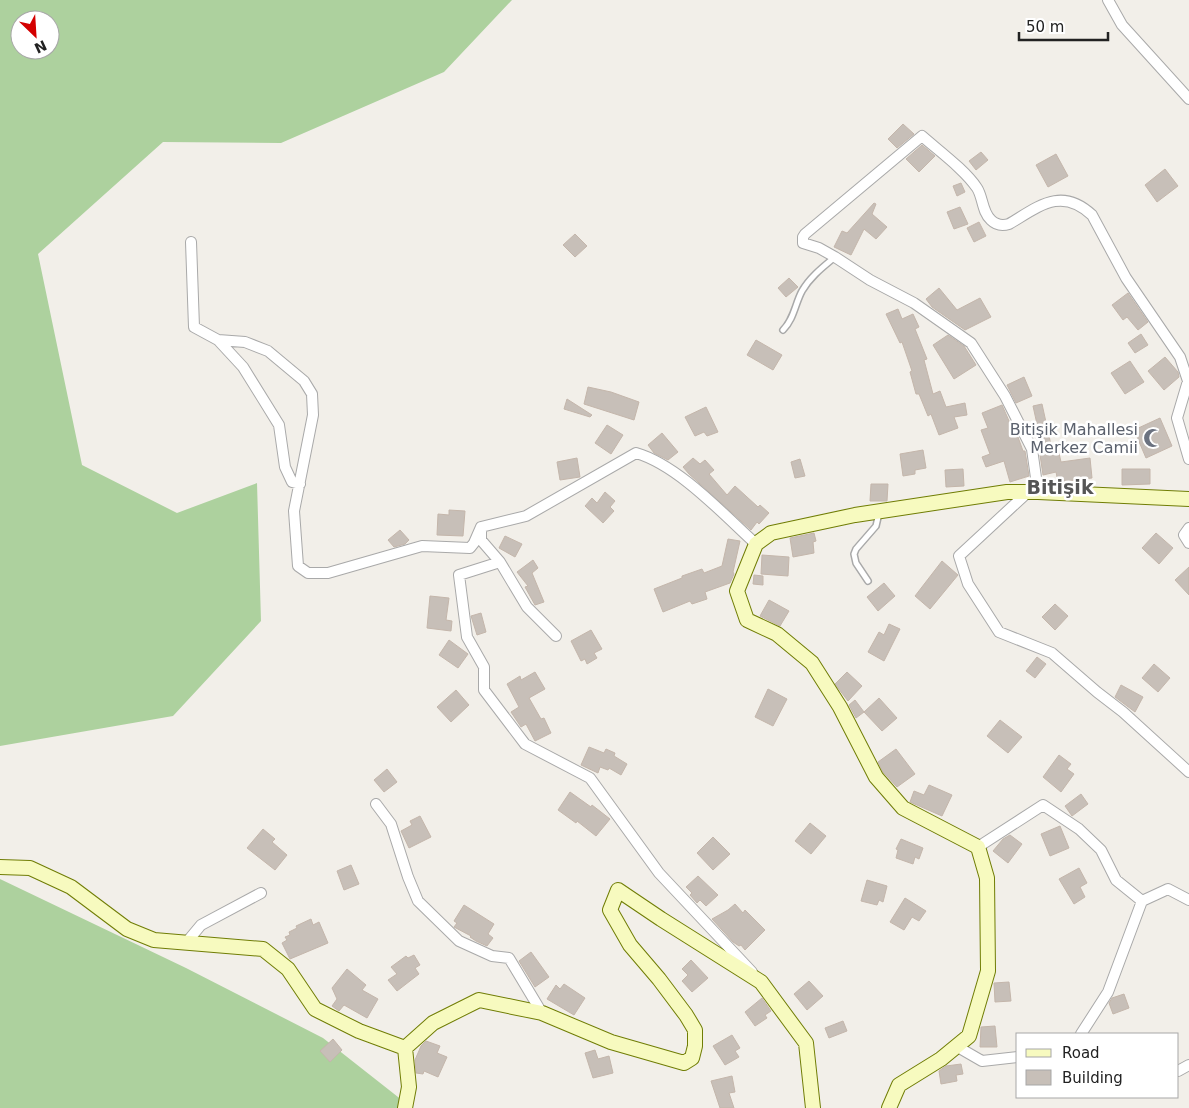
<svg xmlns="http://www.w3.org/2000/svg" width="1189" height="1108" font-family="'DejaVu Sans',sans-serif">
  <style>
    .forest { fill: #add19e; fill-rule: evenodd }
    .building { fill: #c7bfb8; stroke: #c4b6ab }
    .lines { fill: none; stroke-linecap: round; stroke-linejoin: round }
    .lane-casing { stroke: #a9a9a9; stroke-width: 8 }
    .street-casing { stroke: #a9a9a9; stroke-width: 12 }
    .secondary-casing { stroke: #707d05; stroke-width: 16 }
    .lane { stroke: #fff; stroke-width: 5 }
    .street { stroke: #fff; stroke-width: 10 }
    .secondary { stroke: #f7fabf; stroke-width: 14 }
    .labels { text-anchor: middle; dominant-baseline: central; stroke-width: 5; stroke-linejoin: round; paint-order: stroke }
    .worship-label { font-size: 16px; fill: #5b616d; stroke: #fff; text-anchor: end }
    .quarter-label { font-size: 19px; font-weight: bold; fill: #555; stroke: #fff }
  </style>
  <rect width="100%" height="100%" fill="#f2efe9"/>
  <path class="forest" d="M0,0H512L444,72L281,143L163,142L38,254L82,465L177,513L257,483L261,621L173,716L0,746ZM20,20H50V50H20Z
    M0,879L186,968L323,1038L412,1108H0Z"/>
  <path class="building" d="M903,124L914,134L897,148L888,139Z
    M922,145L935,156L919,172L906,159Z
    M981,152L988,160L976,170L969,161Z
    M1056,154L1068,176L1048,187L1036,165Z
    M1165,169L1178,186L1157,202L1145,185Z
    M961,183L965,192L957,196L953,186Z
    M874,203L876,204L872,214L887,227L876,239L864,229L851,255L834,247L842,231L847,233Z
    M960,207L968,224L954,229L947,212Z
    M979,222L986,236L974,242L967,228Z
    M575,234L587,246L575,257L563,245Z
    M789,278L798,287L786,297L778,288Z
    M939,288L957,310L980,298L991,317L965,330L932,307L926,299Z
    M1128,293L1148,322L1138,330L1127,317L1123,320L1112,305Z
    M898,309L902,319L913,314L919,327L915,329L927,359L924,360L933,394L940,391L946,407L965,403L967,415L954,417L958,428L939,435L931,414L928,416L919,394H916L910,372L912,371L902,342L900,343L886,314Z
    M1141,334L1148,345L1135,353L1128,343Z
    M948,335L964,346L976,365L954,379L933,345Z
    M756,340L782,355L773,370L747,355Z
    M1165,357L1178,372L1179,377L1164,390L1148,371Z
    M1130,361L1144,382L1125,394L1111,373Z
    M1024,377L1032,396L1016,403L1007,385Z
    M588,387L611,392L639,402L634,420L584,404Z
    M567,399L592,415L590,417L564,409Z
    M1042,404L1051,445L1057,444L1061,462L1090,458L1092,478L1058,482L1056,472L1043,475L1039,448L1042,447L1033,406Z
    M1002,405L1016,437H1018L1023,451H1025L1029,476L1010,482L1004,461L986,467L982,457L990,454L981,430L988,428L982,413Z
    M706,407L718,432L707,436L704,432L695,436L685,417Z
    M1160,418L1172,446L1146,458L1134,430Z
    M607,425L623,435L611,454L595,443Z
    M662,433L678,452L668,460L654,453L648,445Z
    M923,450L926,468L915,470V474L903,476L900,454Z
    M577,458L580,477L560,480L557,462Z
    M693,458L700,464L705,460L714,470L709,474L727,495L735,486L758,507L760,505L769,513L759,524L757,522L751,530L689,474L683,467Z
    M800,459L805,476L795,478L791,462Z
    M963,469L964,486L946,487L945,470Z
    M1122,469H1150V484L1122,485Z
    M871,484H888L887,501H870Z
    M605,492L615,501L610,507L614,511L603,523L585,506L592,498L597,503Z
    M449,510L465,511L463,536L437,535L438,514L449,515Z
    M400,530L409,540L405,544L394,547L388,540Z
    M814,533L816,541L813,542L814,553L793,557L790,538Z
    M1156,533L1173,548L1159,564L1142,548Z
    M505,536L522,544L515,557L499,548Z
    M728,539L740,541L733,572L734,574L730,583L705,592L707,599L692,604L690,601L663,612L654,589L682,578V576L702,569L704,573L722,566Z
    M762,555L789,557L788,576L761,574Z
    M533,560L538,568L532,573L544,602L535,605L525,587L528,586L517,572Z
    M942,561L958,575L930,609L915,596Z
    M1189,567V595L1175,580Z
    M754,575L763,576V585L753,584Z
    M884,583L895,596L878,611L867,597Z
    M430,596L449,598L446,620L452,621L451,631L427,628Z
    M769,600L789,611L780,626L760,616Z
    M1055,604L1068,616L1055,630L1042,617Z
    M481,613L486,632L477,635L471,616Z
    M889,624L900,629L884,661L868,652L879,632L884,635Z
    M591,630L602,649L594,653L597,658L587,664L585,659L581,661L571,641Z
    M449,640L468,654L458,668L439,655Z
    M1037,657L1046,664L1035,678L1026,671Z
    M1154,664L1170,678L1158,692L1142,678Z
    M535,672L545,689L529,698L541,719L544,718L551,733L535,741L526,724L521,727L511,712L519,707L507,684L520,676L521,680Z
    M847,672L862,686L848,701L835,684Z
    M1121,685L1143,697L1135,712L1115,697Z
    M768,689L787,699L773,726L755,717Z
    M456,690L469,705L451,722L437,707Z
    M879,698L897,718L882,731L864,712Z
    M855,700L864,712L856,718L849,705Z
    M1000,720L1022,737L1008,753L987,736Z
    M589,747L604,753L606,749L615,753L614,756L627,764L621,775L609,768L608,770L600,767L598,773L581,765Z
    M896,749L915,774L897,787L883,772L878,762Z
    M1059,755L1071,764L1067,769L1074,774L1061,792L1043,777Z
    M387,769L397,782L384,792L374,780Z
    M929,785L952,795L942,816L910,802L914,791L924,795Z
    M570,792L591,807L592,805L610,819L596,836L577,821L576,823L558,810Z
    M1081,794L1088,804L1072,816L1065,806Z
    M420,816L431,837L409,848L401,831L412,825L410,821Z
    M810,823L826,836L811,854L795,841Z
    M1060,826L1069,848L1050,856L1041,834Z
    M263,829L275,839L272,842L287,855L275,870L247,848Z
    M1010,835L1022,844L1008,863L993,851L1003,839Z
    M713,837L730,854L713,870L697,853Z
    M901,839L923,848L919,859L915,857L913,864L896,858L898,850L896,849Z
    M351,865L359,884L344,890L337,871Z
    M1079,868L1087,883L1080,887L1085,897L1074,904L1059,879Z
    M698,876L718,895L706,906L700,900L697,903L690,895L692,893L686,887Z
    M867,880L887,886L883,902L879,900L877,905L861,901Z
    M905,898L926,911L919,921L912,917L904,930L890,922Z
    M735,904L743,913L745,910L765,930L745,950L741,945L739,946L733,942L712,919L728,910Z
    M464,905L494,924L488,934L493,938L487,946L476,941L470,937L471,936L454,927L457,923L454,921Z
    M311,919L313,925L319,922L328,943L290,959L282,943L287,940L285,937L290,935L289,932L297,928L296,926Z
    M531,952L549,977L535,987L519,961Z
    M414,955L420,965L415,968L419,974L397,991L388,980L397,974L391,967L406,956L408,958Z
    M691,960L708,978L692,992L682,981L688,975L682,969Z
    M347,969L366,985L362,990L378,999L367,1018L344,1005L339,1011L332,1006L337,999L332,988Z
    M809,981L823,996L807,1010L794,994Z
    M1009,982L1011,1001L995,1002L994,983Z
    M564,984L585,998L574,1015L547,999L556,985L560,989Z
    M1124,994L1129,1008L1113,1014L1109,1003L1112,998Z
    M762,998L771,1011L765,1015L767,1018L755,1026L745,1012Z
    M843,1021L847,1031L829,1038L825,1028Z
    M995,1026L997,1047H980L981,1027Z
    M732,1035L740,1048L735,1051L739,1057L725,1065L713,1046Z
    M333,1039L342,1050L330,1062L320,1051Z
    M426,1041L440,1046L437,1053L447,1057L438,1077L424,1071L423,1074L416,1073L415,1060L421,1046Z
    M595,1050L598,1059L609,1056L613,1073L593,1078L585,1053Z
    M961,1064L963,1074L956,1075L957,1081L941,1084L939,1071L946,1066Z
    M732,1076L735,1092L729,1093L734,1108H720L711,1081Z"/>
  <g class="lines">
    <g class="lane-casing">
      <path id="lane" d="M783,330C794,319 795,304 802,291C810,277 823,267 835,257
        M868,581L856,563L854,554L856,549L876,526L879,513"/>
    </g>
    <g class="street-casing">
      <path id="street" d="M1108,0L1122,25L1189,99
        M191,242L194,327L218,340L243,367L279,425L285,467L292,482L300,484
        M218,340L245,342L268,351L304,381L312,394L313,415L294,511L298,566L308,573H328L422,546L470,548L474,543L481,527
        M1028,492L959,556L968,584L999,632L1052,653L1097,692L1123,712L1189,772
        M1038,492L1032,449L1005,396L971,343L914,303L870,280L835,257L819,248L803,243V237L805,234L922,136C939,151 965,170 977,188C983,197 982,212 991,220C996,225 1002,226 1009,224C1038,207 1061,186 1092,215L1126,278L1180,357L1188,381L1177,418L1189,459
        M1189,528L1184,535L1189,543
        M500,562L481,540V527L526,516L636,453C678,465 723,514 756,544
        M556,636L527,607L500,562L459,575L467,637L484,667V690L525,744L590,778L659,873L752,972
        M376,804L391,824L408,877L418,901L459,941L492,956L509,958L542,1013
        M978,847L1043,805L1079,829L1101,850L1116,880L1142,901L1168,889L1189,900
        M186,943L201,925L261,893
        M1081,1034L1108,992L1142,901
        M956,1046L982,1061L1018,1057
        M1178,1071L1189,1065"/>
    </g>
    <g class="secondary-casing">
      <path id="secondary" d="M0,867L30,868L71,887L127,929L154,940L263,949L288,969L315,1009L359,1031L405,1048
        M405,1048L433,1023L479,1000L542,1013L611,1042L684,1063L692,1058L695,1046V1030L686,1015L659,979L630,945L610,910L618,890L661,919L761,982L806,1043L813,1108
        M405,1108L409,1087L405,1048
        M889,1108L899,1085L941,1059L969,1036L988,971L987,878L978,847L903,808L876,777L840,707L812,663L777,634L747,620L737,591L756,544L771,533L855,515L1007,492H1038L1189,499"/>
    </g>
    <use href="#lane" class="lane"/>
    <use href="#street" class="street"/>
    <use href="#secondary" class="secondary"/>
  </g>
  <defs>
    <g id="mosque-bare" transform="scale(1.5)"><path d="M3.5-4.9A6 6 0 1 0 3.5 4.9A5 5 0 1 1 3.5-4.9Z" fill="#6b7280" stroke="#fff" stroke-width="2.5" paint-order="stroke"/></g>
  </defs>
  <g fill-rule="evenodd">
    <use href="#mosque-bare" x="1153" y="438"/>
  </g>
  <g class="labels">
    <g class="worship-label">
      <text x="1138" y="429">Bitişik Mahallesi<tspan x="1138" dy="18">Merkez Camii</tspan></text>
    </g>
    <g class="quarter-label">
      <text x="1060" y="487">Bitişik</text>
    </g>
  </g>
  <rect x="1016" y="1033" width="162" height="65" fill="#ffffff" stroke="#a7a7a7"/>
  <rect x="1026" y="1049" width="25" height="8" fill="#f7fabf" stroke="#a7a7a7"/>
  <text x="1062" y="1058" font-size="15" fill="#222222">Road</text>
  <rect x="1026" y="1070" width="25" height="15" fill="#c7bfb8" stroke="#a7a7a7"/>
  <text x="1062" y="1083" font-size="15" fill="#222222">Building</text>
  <g transform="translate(35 35) rotate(155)"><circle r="24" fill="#ffffff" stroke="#a7a7a7"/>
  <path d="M0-4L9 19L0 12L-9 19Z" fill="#d40000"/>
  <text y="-8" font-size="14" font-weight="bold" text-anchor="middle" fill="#222222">N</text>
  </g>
  <path d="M1019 32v8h89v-8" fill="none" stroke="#222222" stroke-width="2.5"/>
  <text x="1026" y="32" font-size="15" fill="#222222" stroke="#ffffff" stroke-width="4" paint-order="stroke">50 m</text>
</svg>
